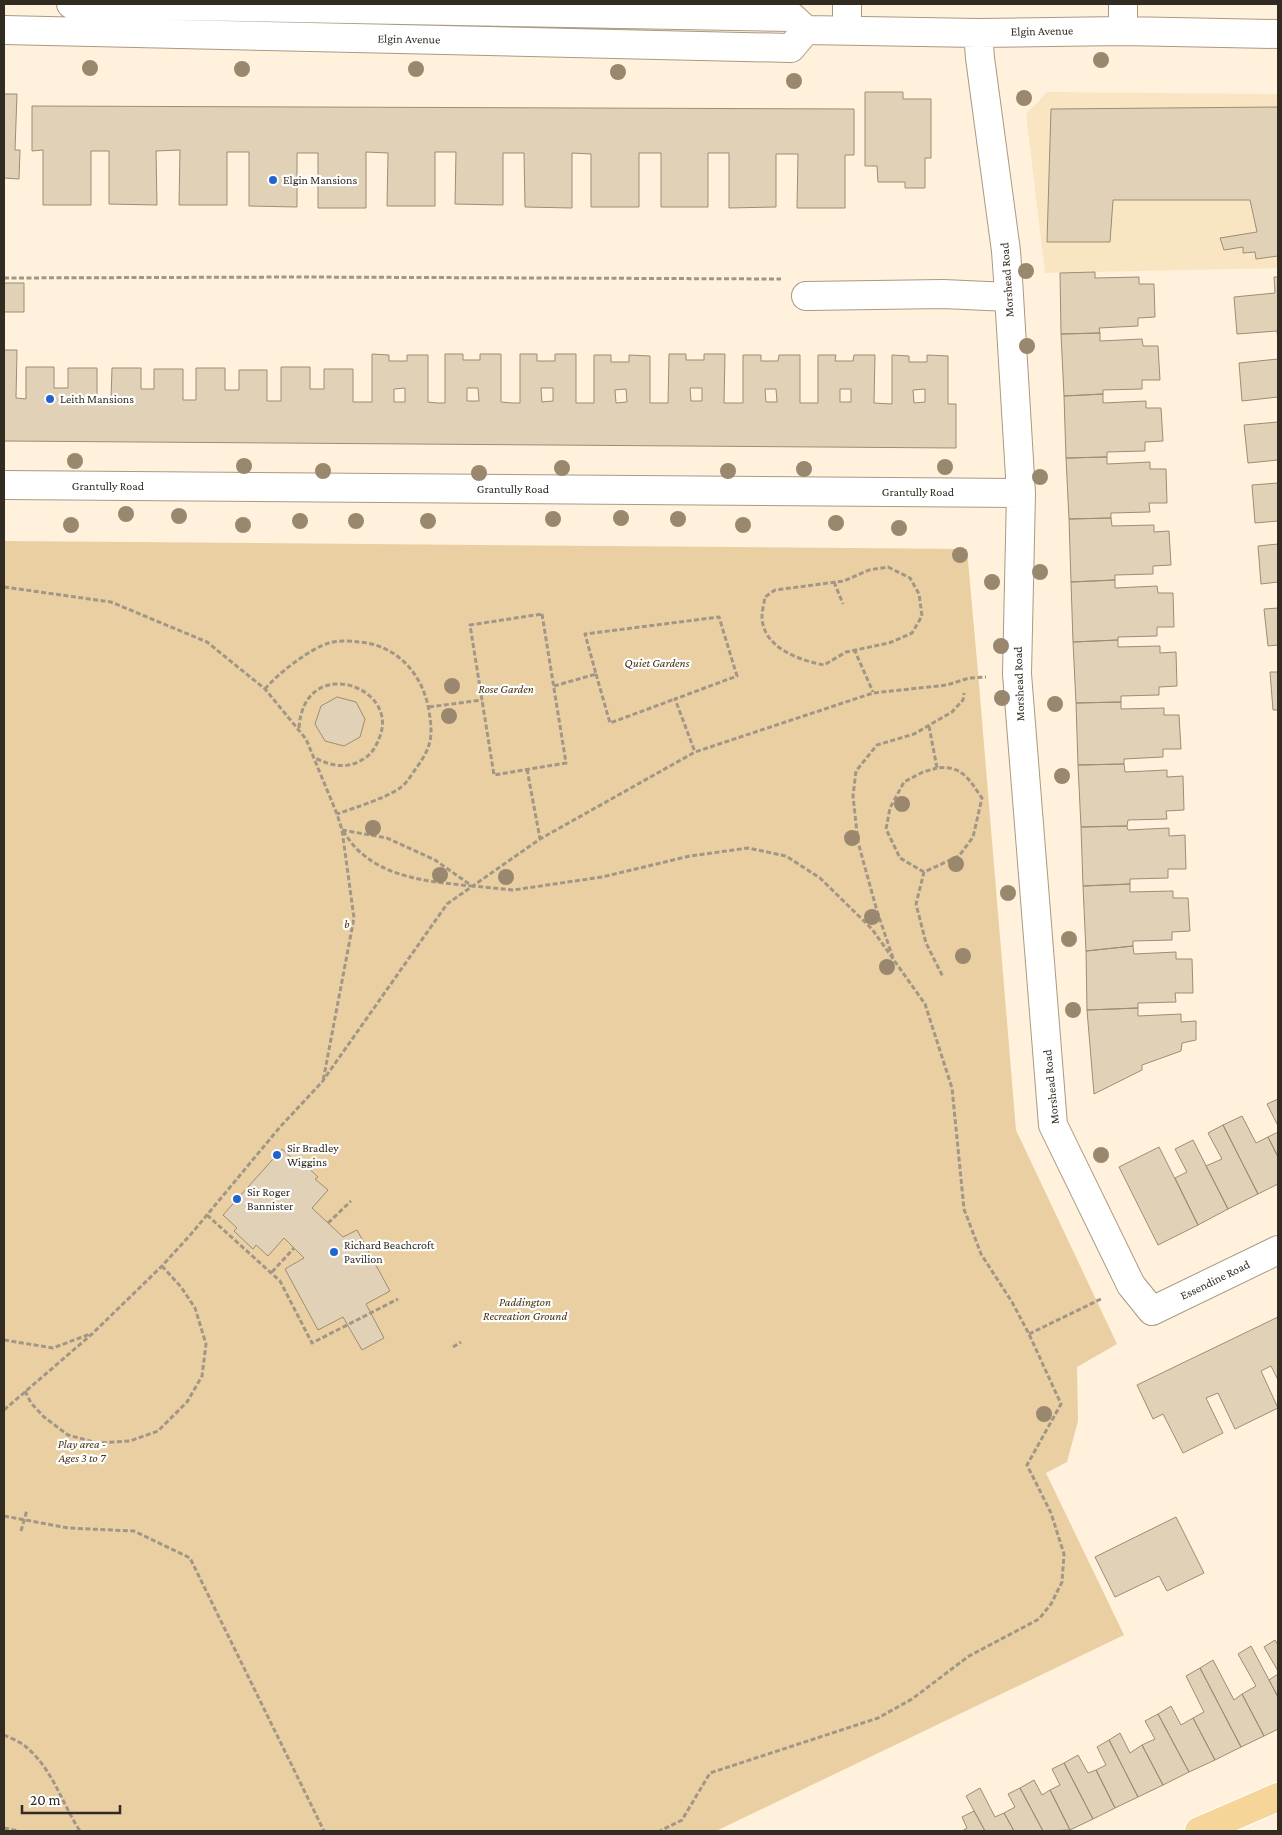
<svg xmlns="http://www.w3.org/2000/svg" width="1282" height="1835" font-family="'Crimson Pro',serif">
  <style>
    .built { fill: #fae5c3 }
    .green { fill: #eacfa3 }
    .building { fill: #e1d1b6; stroke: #9c8d74; fill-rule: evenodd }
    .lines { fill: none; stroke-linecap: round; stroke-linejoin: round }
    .minor-casing { stroke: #a99a80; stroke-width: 30 }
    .major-casing { stroke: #fff; stroke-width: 30 }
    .path { stroke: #a29787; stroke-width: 3; stroke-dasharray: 5 2.5; stroke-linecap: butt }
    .minor { stroke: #fff; stroke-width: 28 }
    .major { stroke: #f6d598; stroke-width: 28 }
    .tree { fill: #99886d }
    .poi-dot { fill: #2164cf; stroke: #fff; stroke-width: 2 }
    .labels { text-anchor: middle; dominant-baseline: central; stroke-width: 4.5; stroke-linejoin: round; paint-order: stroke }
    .street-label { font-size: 12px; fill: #312b21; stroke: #fff }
    .poi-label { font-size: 12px; fill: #312b21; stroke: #fff; text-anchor: start }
    .park-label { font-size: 12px; font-style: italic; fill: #463312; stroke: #fff }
  </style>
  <rect width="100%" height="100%" fill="#fff1dc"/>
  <path class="built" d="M1047,92L1278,94V268L1045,273L1026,114Z"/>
  <path class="green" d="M4,541L967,549L979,684L1016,1130L1117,1344L1077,1367L1078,1421L1067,1462L1046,1473L1124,1635L716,1831H4Z"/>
  <path class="building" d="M865,92H903V99H931V158H925V188H905V182H878L877,166H865Z
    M4,94H17L15,150H20L19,179L4,178Z
    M32,106L854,109V155H845V208H797L798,154H776V207L729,208V153H708V207H661V153H639V207H591V154L572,153V208L525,207L524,153H503V205L455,204L456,152H435V206H387L388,153L366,152V208H318V153H297V207L249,206V152H227V205H179L180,150L156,151L157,205L109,204V151H91V205H43V150L32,151Z
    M1278,107V256L1256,259L1255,252L1243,253V247L1224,250L1220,238L1257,232L1250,200H1113L1110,242H1047L1051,109Z
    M1095,272V278L1139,277V284H1154L1155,317L1138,318V326L1099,328L1100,333L1061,334L1060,273Z
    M1274,277H1278V343L1277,331L1237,334L1234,297L1275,293Z
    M4,283H24V312H4Z
    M1100,333V341L1142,339L1143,346H1158L1160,380H1142V389L1103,390V394L1064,396L1061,334Z
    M4,350H17L16,398L26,399V367H54V388H68V368H97V400H111L112,368H141V389H154V369H183V400H196V368H225V390H239V370H267V401H281V367H310V389H324V369H353V402H372V354L389,355V361H407V355H428V402L437,403H445V354H463V360H480V354H501V402L512,403H520V354H537V361H555V354H576V403H594V355H611V362H629V355L650,356V403H668L669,354H686V360H704V354H725L724,403H743V355H761V361H778L779,355H800V403H818V355H836L835,361H853L854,355H875L874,403L892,404V355L909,356V362H927V355L948,356V404H956V448L4,441ZM405,388V402H394V389ZM467,388H478L479,401H467ZM541,388H553V401L542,402ZM690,388H702V401H691ZM626,389L627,402L616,403L615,390ZM765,389H776L777,402H766ZM840,389H851V402H840ZM925,389V402L914,403L913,390Z
    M1278,359V397L1242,401L1239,363Z
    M1103,394V403L1146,401V408H1161L1163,441L1145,442V451L1107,452V457L1066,458L1064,396Z
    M1278,422V460L1248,463L1244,425Z
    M1107,457V464L1150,462V469H1166L1167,503H1149L1150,512L1111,513V518L1069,519L1066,458Z
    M1278,483V521L1255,523L1252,485Z
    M1111,518L1112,526L1154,525V532L1169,531L1171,565L1153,566V574L1115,575V580L1071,582L1069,519Z
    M1278,544V582L1261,584L1258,546Z
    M1115,580V588L1157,586L1158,593H1173L1174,627H1157V636L1118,637V640L1073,642L1071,582Z
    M1278,608V645L1268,646L1264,609Z
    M1118,640V647L1160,646V653L1176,652L1177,686L1159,687V695L1121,696V702L1076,703L1073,642Z
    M1270,672H1278V710H1273Z
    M337,697L356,702L365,719L360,737L344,746L325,741L315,724L321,706Z
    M1121,702V709L1164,708V715H1179L1181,749H1163V757L1124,759V764L1078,765L1076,703Z
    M1124,764L1125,772L1167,770V777L1183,776L1184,810L1166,811L1167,819L1128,820L1127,826L1081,827L1078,765Z
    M1127,826L1128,830L1169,828V836L1185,835L1186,869H1168V878L1130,879V884L1083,886L1081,827Z
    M1130,884V892L1173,891V898H1188L1190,931L1172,932V940L1133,941V946L1086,951L1083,886Z
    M1133,946L1134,954L1176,952V959H1192L1193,993H1175L1176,1002L1138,1003V1008L1087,1010L1086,951Z
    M1138,1008V1016L1181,1014V1022L1196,1021V1040L1182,1043L1181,1051L1142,1065V1070L1094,1094L1087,1010Z
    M1278,1099V1126L1267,1104Z
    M1242,1116L1256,1143L1268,1137L1278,1157V1184L1258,1194L1223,1125Z
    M1223,1125L1258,1194L1228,1209L1206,1166L1222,1159L1208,1133Z
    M1278,1132V1157L1268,1137Z
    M1193,1140L1228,1209L1198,1225L1175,1178L1187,1172L1175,1149Z
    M1159,1147L1198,1225L1158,1245L1119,1167Z
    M282,1149L296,1162L299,1159L318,1177L315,1179L328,1190L312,1208L343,1237L357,1230L390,1291L366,1304L384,1338L362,1350L343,1317L318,1330L285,1269L304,1258L284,1238L268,1256L256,1245L253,1249L234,1231L237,1228L223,1215Z
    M1278,1317V1380L1271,1366L1261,1371L1278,1408L1235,1429L1218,1393L1206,1398L1223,1433L1183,1453L1163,1414L1153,1419L1137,1385Z
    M1176,1517L1204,1573L1167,1591L1159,1576L1115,1597L1095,1557Z
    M1275,1640L1278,1645V1671L1264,1647Z
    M1251,1646L1278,1697V1729L1264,1736L1242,1694L1256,1686L1238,1654Z
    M1213,1660L1234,1700L1242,1694L1264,1736L1241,1747L1200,1668Z
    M1200,1668L1241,1747L1215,1760L1193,1718L1204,1712L1186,1676Z
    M1278,1674V1697L1269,1680Z
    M1171,1706L1181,1725L1193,1718L1215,1760L1189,1772L1158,1714Z
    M1158,1714L1189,1772L1163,1785L1142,1745L1155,1739L1145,1721Z
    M1120,1733L1130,1753L1142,1745L1163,1785L1138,1797L1109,1740Z
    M1109,1740L1138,1797L1115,1808L1096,1770L1106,1765L1097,1747Z
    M1078,1755L1088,1773L1096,1770L1115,1808L1093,1819L1064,1763Z
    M1064,1763L1093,1819L1070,1830L1050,1790L1060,1785L1052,1769Z
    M1034,1780L1042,1795L1050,1790L1070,1830L1043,1831L1020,1788Z
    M980,1788L995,1817L1004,1813L1014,1831H985L966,1796Z
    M1020,1788L1043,1831H1014L1004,1813L1015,1807L1008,1794Z
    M974,1811L985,1831H962L967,1828L962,1817Z"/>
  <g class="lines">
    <g class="minor-casing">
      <path id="minor" d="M71,4L792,17L806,30L978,33L1123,31L1278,34
        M847,4V30
        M4,30L791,48L806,30
        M1123,31V4
        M978,33L980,58L1006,251L1008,279L1021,493L1017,674L1053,1125L1131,1285L1152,1311L1278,1250
        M806,296L943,294L1009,297
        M4,485L1021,493"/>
    </g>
    <g class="major-casing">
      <path id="major" d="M1199,1831L1278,1797"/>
    </g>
    <path class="path" d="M4,278L303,277L781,279
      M888,567L910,578L919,594L922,616L912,633L889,643L846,652L824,665C799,660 763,648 762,617C762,611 764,603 765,597L775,590L844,581L869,570Z
      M834,582L843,604
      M4,587L111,602L207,642L265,689L306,739L337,814L342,830L354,918L323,1081
      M542,614L566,763L494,775L470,625Z
      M854,649L873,692
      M596,674L610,723L675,699
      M554,686L596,674L585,634L719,617L737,676L675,699L695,752
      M265,689C277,674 311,648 329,643C339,640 350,641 359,642C397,645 423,674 429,711C433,736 432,746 417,767C412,774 407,783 400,788C386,798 354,808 337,814
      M429,707L482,700
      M929,726L937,768C963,765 969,780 982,798L973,837L959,856L924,872L916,904L926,943L943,977
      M299,728C304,653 399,686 380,736C377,744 373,753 365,758C349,769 333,767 315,758
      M527,769L540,839
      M342,830L387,838L435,860L472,886L513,890L602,877L690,856L748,848L786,856L820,878L872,929L925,1004L952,1088L964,1209L981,1254L1012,1302L1029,1334L1061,1404L1027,1465L1051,1513L1064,1554L1062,1582L1051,1604L1039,1619L969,1656L912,1699L878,1718L710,1773L682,1820L660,1831
      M343,831C348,838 353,846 360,852C390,879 433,882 472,886
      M924,872L900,858L886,829L890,808L904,782L923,772L937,768
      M893,958L877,911L858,842L853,796L856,771L877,745L914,734L952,712L963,700L964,693
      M207,1215L280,1281L312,1343L398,1299
      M328,1223L351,1201
      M272,1272L294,1248
      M1029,1334L1103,1298
      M4,1340L53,1348L90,1334
      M453,1347L461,1342
      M25,1391L31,1403L44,1417L68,1435L97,1443L130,1441L158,1431L187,1402L202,1376L206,1344L195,1308L181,1287L162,1266
      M4,1410L92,1334L162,1266L192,1233L280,1127L322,1082L447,904L540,839L695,752L873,693L947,685L969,678L986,677
      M4,1516L68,1528L134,1531L190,1558L324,1831
      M21,1531L27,1510
      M4,1735C10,1738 19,1741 25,1746C53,1769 61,1802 80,1831
      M4,1828L19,1831"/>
    <use href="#minor" class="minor"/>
    <use href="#major" class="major"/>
  </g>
  <g class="tree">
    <circle cx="1101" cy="60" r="8"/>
    <circle cx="90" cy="68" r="8"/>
    <circle cx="242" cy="69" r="8"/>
    <circle cx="416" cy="69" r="8"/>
    <circle cx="618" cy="72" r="8"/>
    <circle cx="794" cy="81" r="8"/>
    <circle cx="1024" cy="98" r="8"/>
    <circle cx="1026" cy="271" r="8"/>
    <circle cx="1027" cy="346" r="8"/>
    <circle cx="75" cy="461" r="8"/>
    <circle cx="244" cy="466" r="8"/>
    <circle cx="945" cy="467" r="8"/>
    <circle cx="562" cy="468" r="8"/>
    <circle cx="804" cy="469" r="8"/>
    <circle cx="323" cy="471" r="8"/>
    <circle cx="728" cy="471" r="8"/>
    <circle cx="479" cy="473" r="8"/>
    <circle cx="1040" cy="477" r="8"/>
    <circle cx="126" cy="514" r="8"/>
    <circle cx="179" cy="516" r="8"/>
    <circle cx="621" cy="518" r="8"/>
    <circle cx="553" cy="519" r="8"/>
    <circle cx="678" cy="519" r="8"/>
    <circle cx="300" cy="521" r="8"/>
    <circle cx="356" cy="521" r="8"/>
    <circle cx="428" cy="521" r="8"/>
    <circle cx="836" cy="523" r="8"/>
    <circle cx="71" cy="525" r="8"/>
    <circle cx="243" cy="525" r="8"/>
    <circle cx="743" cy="525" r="8"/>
    <circle cx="899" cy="528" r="8"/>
    <circle cx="960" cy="555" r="8"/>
    <circle cx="1040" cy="572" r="8"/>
    <circle cx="992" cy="582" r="8"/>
    <circle cx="1001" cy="646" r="8"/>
    <circle cx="452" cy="686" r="8"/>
    <circle cx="1002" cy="698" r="8"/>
    <circle cx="1055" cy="704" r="8"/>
    <circle cx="449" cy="716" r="8"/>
    <circle cx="1062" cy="776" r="8"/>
    <circle cx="902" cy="804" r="8"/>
    <circle cx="373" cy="828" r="8"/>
    <circle cx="852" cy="838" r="8"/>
    <circle cx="956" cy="864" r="8"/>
    <circle cx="440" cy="875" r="8"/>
    <circle cx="506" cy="877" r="8"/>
    <circle cx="1008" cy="893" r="8"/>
    <circle cx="872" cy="917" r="8"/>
    <circle cx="1069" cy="939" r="8"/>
    <circle cx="963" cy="956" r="8"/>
    <circle cx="887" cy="967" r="8"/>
    <circle cx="1073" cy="1010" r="8"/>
    <circle cx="1101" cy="1155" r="8"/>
    <circle cx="1044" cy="1414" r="8"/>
  </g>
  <g class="poi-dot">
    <circle cx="273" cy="180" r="5"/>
    <circle cx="50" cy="399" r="5"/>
    <circle cx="277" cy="1155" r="5"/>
    <circle cx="237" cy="1199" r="5"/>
    <circle cx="334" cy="1252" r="5"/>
  </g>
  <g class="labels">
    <g class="street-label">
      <text transform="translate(1042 31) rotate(-1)">Elgin Avenue</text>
      <text transform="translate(409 39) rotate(1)">Elgin Avenue</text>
      <text transform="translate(1007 280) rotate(-94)">Morshead Road</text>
      <text x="108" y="486">Grantully Road</text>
      <text x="513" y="489">Grantully Road</text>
      <text x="918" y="492">Grantully Road</text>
      <text transform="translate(1019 684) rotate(-92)">Morshead Road</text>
      <text transform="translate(1051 1087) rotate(-96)">Morshead Road</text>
      <text transform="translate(1215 1280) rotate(-26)">Essendine Road</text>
    </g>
    <g class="poi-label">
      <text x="283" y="180">Elgin Mansions</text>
      <text x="60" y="399">Leith Mansions</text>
      <text x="287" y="1148">Sir Bradley<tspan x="287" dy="14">Wiggins</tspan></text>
      <text x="247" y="1192">Sir Roger<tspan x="247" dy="14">Bannister</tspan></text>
      <text x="344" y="1245">Richard Beachcroft<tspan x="344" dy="14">Pavilion</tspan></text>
    </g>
    <g class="park-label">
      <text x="657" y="663">Quiet Gardens</text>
      <text x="506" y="689">Rose Garden</text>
      <text x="347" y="924">b</text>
      <text x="525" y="1302">Paddington<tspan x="525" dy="14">Recreation Ground</tspan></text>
      <text x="82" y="1444">Play area -<tspan x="82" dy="14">Ages 3 to 7</tspan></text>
    </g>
  </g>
  <rect width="1282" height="1835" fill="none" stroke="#312b21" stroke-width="10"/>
  <path d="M22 1805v8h98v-8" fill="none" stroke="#312b21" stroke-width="2.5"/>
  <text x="30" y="1805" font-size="15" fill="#312b21" stroke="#ffffff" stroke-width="4" paint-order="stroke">20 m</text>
</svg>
